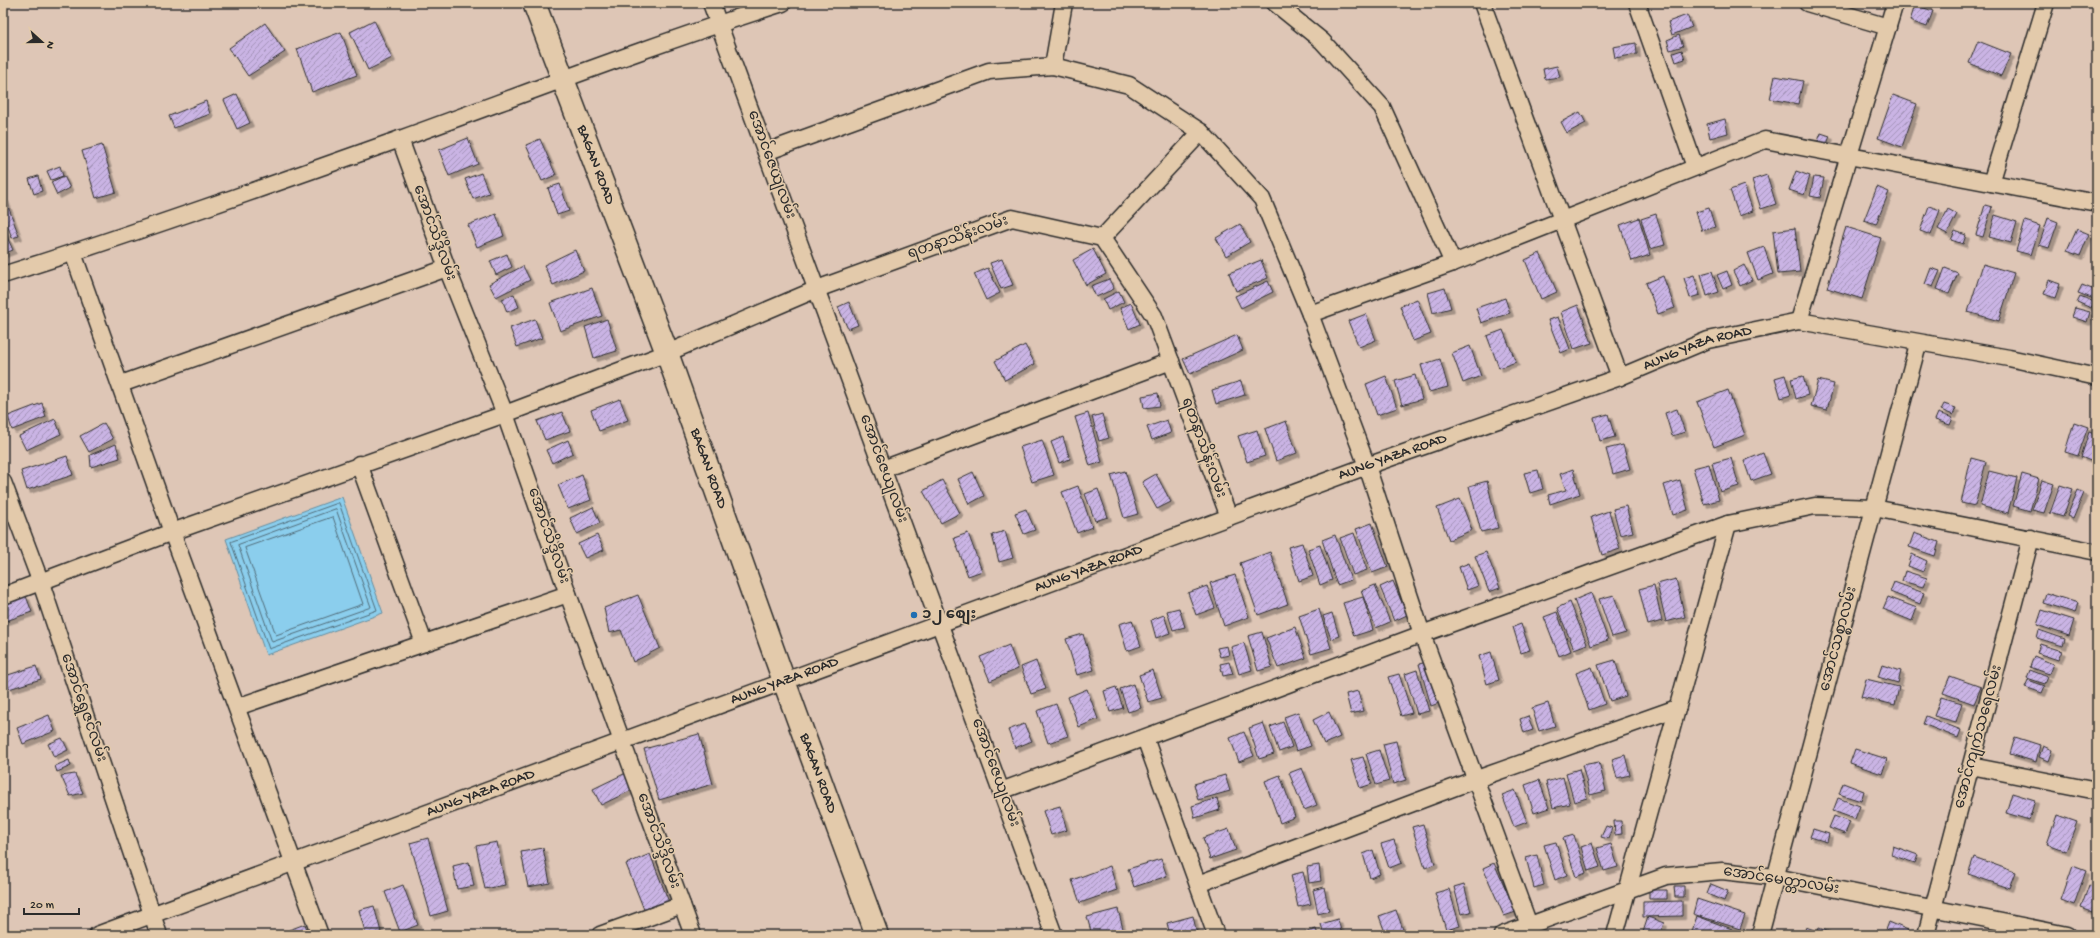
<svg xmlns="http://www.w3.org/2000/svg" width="2100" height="938" font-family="'Gochi Hand','Noto Sans Myanmar',sans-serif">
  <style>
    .water { fill: #8bceed; stroke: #658d9f }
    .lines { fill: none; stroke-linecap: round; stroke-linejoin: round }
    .shore { stroke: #516c79; stroke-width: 1 }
    .building { fill: url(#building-hatch); stroke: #2b2b2b; filter: url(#shadow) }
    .street-casing { stroke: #2b2b2b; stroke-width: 19 }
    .secondary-casing { stroke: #2b2b2b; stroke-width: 25 }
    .street { stroke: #e3caab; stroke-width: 16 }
    .secondary { stroke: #e3caab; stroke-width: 22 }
    .poi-dot { fill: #1f6fb2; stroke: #e3caab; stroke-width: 1.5 }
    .labels { text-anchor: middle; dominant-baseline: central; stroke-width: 3; stroke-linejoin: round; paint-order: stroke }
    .street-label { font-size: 15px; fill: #2b2b2b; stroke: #e3caab }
    .poi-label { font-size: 15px; font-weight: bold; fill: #2b2b2b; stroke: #e3caab; text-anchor: start }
  </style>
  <defs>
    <pattern id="building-hatch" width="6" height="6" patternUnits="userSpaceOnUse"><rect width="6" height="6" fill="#cab4e4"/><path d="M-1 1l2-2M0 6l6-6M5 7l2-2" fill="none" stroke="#a493b9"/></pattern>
    <filter id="shadow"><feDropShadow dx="3.5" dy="3.5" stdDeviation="0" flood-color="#0004"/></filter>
  </defs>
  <rect width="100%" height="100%" fill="#dec6b6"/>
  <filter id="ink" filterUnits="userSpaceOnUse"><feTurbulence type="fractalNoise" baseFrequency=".025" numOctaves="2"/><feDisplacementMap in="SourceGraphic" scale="8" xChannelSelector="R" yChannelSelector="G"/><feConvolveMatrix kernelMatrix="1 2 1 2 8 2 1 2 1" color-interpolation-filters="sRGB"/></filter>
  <g filter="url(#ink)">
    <path class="water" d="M342,497L383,613L266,655L226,539Z"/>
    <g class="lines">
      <path class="shore" d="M339,503L377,610L269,649L231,542Z
        M336,509L371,607L272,642L238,545Z
        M333,517L363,604L276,635L245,548Z"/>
    </g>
    <path class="building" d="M1915,5L1933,11L1927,27L1910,21Z
      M1687,15L1692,27L1672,35L1668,22Z
      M374,20L392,58L368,70L350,32Z
      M265,23L285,52L248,76L229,48Z
      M341,32L357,75L312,92L297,49Z
      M1679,35L1683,46L1670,50L1667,40Z
      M1978,41L2011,54L2001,76L1969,63Z
      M1636,43L1637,54L1615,58L1613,47Z
      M1682,50L1685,59L1676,62L1673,53Z
      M1557,66L1560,77L1545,79L1543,69Z
      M1775,76L1803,81L1798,104L1770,99Z
      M237,94L250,123L237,129L224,100Z
      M1893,95L1917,104L1902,147L1878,138Z
      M206,101L210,114L174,128L169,116Z
      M1580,112L1586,123L1567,133L1561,122Z
      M1725,119L1728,133L1710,138L1707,124Z
      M1821,133L1830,136L1827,144L1818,141Z
      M468,138L478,164L449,176L439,150Z
      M540,139L556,175L542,181L526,145Z
      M102,145L116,192L96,198L82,151Z
      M60,166L63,176L51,180L47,171Z
      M1796,171L1810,176L1804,195L1789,190Z
      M481,173L489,193L473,199L465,179Z
      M1767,175L1776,204L1761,209L1752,180Z
      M38,176L42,191L34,194L29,179Z
      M64,176L70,188L57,195L51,182Z
      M1814,177L1824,178L1820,198L1810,196Z
      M560,184L569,211L557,215L548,188Z
      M1744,185L1753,211L1739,216L1730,190Z
      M1877,187L1889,192L1876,224L1864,220Z
      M5,198L19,236L12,238L3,213V199Z
      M1985,205L1992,207L1983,237L1976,235Z
      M1929,206L1940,210L1931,235L1920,231Z
      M1709,208L1715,227L1702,231L1696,212Z
      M1948,209L1957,214L1947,234L1938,229Z
      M496,214L504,236L477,247L468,225Z
      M1656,214L1665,245L1650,249L1641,219Z
      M1995,215L2017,222L2011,243L1989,237Z
      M1639,218L1650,255L1632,261L1620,225Z
      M2048,218L2058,222L2049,248L2039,245Z
      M2025,221L2040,226L2031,255L2016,251Z
      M1240,224L1250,242L1226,256L1216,238Z
      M1846,227L1881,238L1862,299L1827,288Z
      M3,228L13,250L3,254Z
      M1795,228L1800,272L1778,274L1773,231Z
      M2077,229L2089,234L2080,256L2067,251Z
      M1955,231L1966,235L1963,244L1951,240Z
      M1764,247L1773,274L1758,280L1748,253Z
      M1093,249L1106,274L1086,285L1073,260Z
      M575,250L584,271L553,285L544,265Z
      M1540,253L1557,292L1541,299L1525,260Z
      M507,254L512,267L496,275L490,261Z
      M1002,259L1013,285L1001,289L990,263Z
      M1261,260L1268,278L1236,291L1229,273Z
      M1983,264L2014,273L1999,321L1968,312Z
      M1744,265L1752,280L1740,286L1733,271Z
      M523,266L530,280L496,297L489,284Z
      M988,268L1000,293L986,300L974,274Z
      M1931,268L1940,271L1933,287L1925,284Z
      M1945,268L1958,273L1949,294L1937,289Z
      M1712,271L1719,292L1707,296L1701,274Z
      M1727,271L1732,285L1723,289L1717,275Z
      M1694,275L1700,295L1690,298L1684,278Z
      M1663,276L1675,308L1658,314L1646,283Z
      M1109,279L1114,289L1096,297L1091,286Z
      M2049,280L2060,284L2055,298L2044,294Z
      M1268,281L1273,292L1241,308L1235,296Z
      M2082,285L2097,291L2094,299L2078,293Z
      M592,288L602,316L560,331L550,303Z
      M1445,288L1451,308L1433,313L1428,293Z
      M1119,291L1124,302L1108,310L1103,299Z
      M514,294L519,307L507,312L502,299Z
      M2080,296L2094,302L2091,308L2077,302Z
      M1505,298L1510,313L1481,323L1476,308Z
      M1417,299L1431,334L1413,341L1400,306Z
      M849,302L858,325L848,329L838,307Z
      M1131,303L1140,324L1129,329L1120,308Z
      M1578,305L1592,343L1574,349L1561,312Z
      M2075,308L2090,312L2087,322L2072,317Z
      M1366,314L1376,340L1359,347L1348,321Z
      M1558,317L1570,349L1561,353L1548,320Z
      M535,319L542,338L517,347L510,328Z
      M607,319L617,351L594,358L585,327Z
      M1503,330L1516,362L1499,368L1487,336Z
      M1237,335L1243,350L1190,374L1183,359Z
      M1025,345L1035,364L1005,380L995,361Z
      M1470,346L1481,376L1463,383L1452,353Z
      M1440,359L1448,387L1429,392L1421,365Z
      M1415,375L1422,399L1402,405L1395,381Z
      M1785,375L1791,395L1781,398L1775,378Z
      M1386,376L1397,408L1377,415L1366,384Z
      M1803,376L1808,395L1796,399L1791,379Z
      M1818,380L1834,384L1827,410L1811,406Z
      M1241,381L1245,395L1216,404L1212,390Z
      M1728,390L1745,435L1714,447L1697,402Z
      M1158,393L1160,406L1144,408L1142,396Z
      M620,399L628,420L599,431L591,410Z
      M42,403L46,417L12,430L8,416Z
      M1944,404L1956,408L1953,415L1941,410Z
      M1677,409L1685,432L1672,436L1665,413Z
      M562,412L570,431L545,440L537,421Z
      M1088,413L1102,462L1090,466L1075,417Z
      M1938,413L1953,418L1950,425L1935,420Z
      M1102,414L1109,438L1099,441L1092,417Z
      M1608,414L1615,437L1600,441L1594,418Z
      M55,419L61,434L26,450L19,436Z
      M1167,420L1171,433L1152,440L1147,427Z
      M1286,421L1297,453L1276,461L1265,429Z
      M2074,422L2088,427L2078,456L2065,452Z
      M104,423L113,439L89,452L80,436Z
      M1257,430L1265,456L1247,462L1238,436Z
      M2089,432L2097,435V451L2093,462L2081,457Z
      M1063,437L1070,459L1059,463L1051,442Z
      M568,440L573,453L552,463L546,450Z
      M1042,440L1054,475L1032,482L1020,447Z
      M116,444L120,458L91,467L90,455Z
      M1623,445L1630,469L1613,474L1606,449Z
      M1763,453L1771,474L1751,481L1744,461Z
      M67,456L73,475L27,490L21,471Z
      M1731,458L1739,486L1720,492L1712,463Z
      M1971,458L1986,462L1975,506L1961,503Z
      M1709,464L1719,500L1704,504L1693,468Z
      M1573,469L1580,494L1550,504L1548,495L1566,490L1560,474Z
      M1538,470L1543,489L1530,493L1524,473Z
      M1125,471L1138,514L1124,518L1111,475Z
      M1989,471L2017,478L2008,513L1980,506Z
      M973,472L984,496L969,504L958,479Z
      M1156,474L1171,502L1157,509L1142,482Z
      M2022,474L2039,479L2030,511L2013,506Z
      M582,475L591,500L568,509L558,485Z
      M942,480L960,513L941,523L923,491Z
      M1680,480L1688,510L1673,515L1664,485Z
      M2042,480L2054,484L2044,513L2032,510Z
      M1487,481L1498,528L1481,532L1469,486Z
      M2060,485L2073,489L2063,517L2050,513Z
      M1078,486L1092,527L1077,533L1062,492Z
      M1098,489L1108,517L1095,521L1085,494Z
      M2078,490L2084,493L2073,519L2067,516Z
      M1460,499L1472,530L1449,540L1437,508Z
      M1626,506L1633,532L1620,535L1613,509Z
      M593,507L600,523L577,534L570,518Z
      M1026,509L1035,530L1024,534L1015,513Z
      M1609,511L1620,549L1602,555L1591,517Z
      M1372,523L1388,567L1372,573L1356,529Z
      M1005,531L1013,558L999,562L992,535Z
      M968,533L982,571L968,576L954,538Z
      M1354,533L1367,570L1353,575L1340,538Z
      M1914,533L1939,542L1935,556L1909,547Z
      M597,535L604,550L585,558L578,544Z
      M1335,535L1351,580L1337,585L1322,540Z
      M1302,543L1313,576L1299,581L1288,547Z
      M1320,545L1332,580L1320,585L1308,549Z
      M1270,552L1288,604L1258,615L1240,563Z
      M1486,552L1500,588L1489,592L1475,556Z
      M1912,554L1927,561L1923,572L1908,566Z
      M1469,563L1478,586L1467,590L1459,567Z
      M1905,571L1927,578L1923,587L1902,581Z
      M1235,575L1249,617L1224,626L1210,583Z
      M1676,579L1685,617L1666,622L1657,584Z
      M1393,581L1407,615L1394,621L1380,587Z
      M1894,582L1924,593L1920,604L1890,592Z
      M1375,585L1390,622L1376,628L1361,591Z
      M1654,585L1662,621L1648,625L1639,589Z
      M1207,586L1215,608L1196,615L1188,593Z
      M1591,593L1608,640L1591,646L1574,600Z
      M2046,593L2078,603L2075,613L2043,603Z
      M638,595L660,648L633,662L621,630L609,633L604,608Z
      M1614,595L1626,633L1612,637L1599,599Z
      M26,596L32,612L3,622V604Z
      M1363,597L1373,630L1354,636L1343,603Z
      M1888,597L1917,608L1912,621L1883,609Z
      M1570,602L1587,644L1574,649L1557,608Z
      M1179,608L1185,627L1173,630L1167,611Z
      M1319,609L1331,648L1311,654L1299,616Z
      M2042,610L2074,620L2069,636L2037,625Z
      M1557,612L1571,651L1559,656L1544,617Z
      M1332,613L1339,636L1331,639L1323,616Z
      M1164,615L1170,633L1156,638L1151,620Z
      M1132,620L1141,646L1127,651L1119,624Z
      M1521,624L1530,650L1521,653L1513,627Z
      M1295,627L1306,658L1278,668L1266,638Z
      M2039,630L2065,639L2063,646L2037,638Z
      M1262,632L1272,667L1258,671L1248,636Z
      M1083,634L1094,670L1077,675L1066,639Z
      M1244,643L1252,670L1239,674L1231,647Z
      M2040,644L2062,651L2058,660L2037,653Z
      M1009,645L1018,669L990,681L980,657Z
      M1227,646L1229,655L1220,657L1217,648Z
      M1491,652L1499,680L1487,684L1479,656Z
      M2034,656L2053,664L2049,674L2030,667Z
      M1615,660L1626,696L1610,701L1598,665Z
      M1036,661L1046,689L1031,694L1021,667Z
      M1229,662L1233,674L1223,676L1220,664Z
      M1427,662L1439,703L1431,706L1419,664Z
      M1882,665L1901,671L1898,683L1878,677Z
      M36,666L41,679L9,689L5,676Z
      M1592,667L1605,704L1589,710L1576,673Z
      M1153,670L1162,698L1148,702L1139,675Z
      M1417,670L1429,711L1417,714L1405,674Z
      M2030,670L2048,677L2045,684L2027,678Z
      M1399,674L1412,713L1401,716L1388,677Z
      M1950,676L1981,687L1974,704L1943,693Z
      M1866,679L1899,687L1895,705L1861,697Z
      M2028,680L2045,686L2042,693L2025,687Z
      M1133,684L1141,708L1128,712L1120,689Z
      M1116,687L1123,708L1110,712L1104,691Z
      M1087,689L1098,719L1079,727L1068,697Z
      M1358,691L1363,711L1351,714L1346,694Z
      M1941,697L1962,703L1956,722L1934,716Z
      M1548,703L1555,726L1539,731L1532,708Z
      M1056,704L1068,736L1048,743L1037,711Z
      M1298,712L1311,746L1296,751L1284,717Z
      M1329,712L1340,737L1324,744L1313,720Z
      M49,715L55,731L23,744L17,728Z
      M1528,716L1533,730L1524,733L1520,719Z
      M1926,716L1961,730L1958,738L1923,724Z
      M1283,722L1292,747L1279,752L1270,727Z
      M1263,723L1274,754L1259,759L1249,728Z
      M1024,724L1032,741L1015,748L1008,730Z
      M1244,732L1254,756L1239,762L1230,738Z
      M699,734L713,784L659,800L644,749Z
      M2015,737L2040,745L2036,762L2010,754Z
      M62,738L68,750L54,757L48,744Z
      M1396,741L1406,780L1393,784L1383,744Z
      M2043,746L2052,750L2048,761L2039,757Z
      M1855,749L1887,759L1882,774L1850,763Z
      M1379,750L1389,781L1376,785L1366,754Z
      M1625,755L1630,775L1617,778L1612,759Z
      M1363,757L1372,784L1360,788L1351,760Z
      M69,760L71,766L57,772L55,766Z
      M1599,762L1606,791L1590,795L1582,765Z
      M1302,768L1317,805L1304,810L1289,773Z
      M1579,769L1587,798L1574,802L1566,773Z
      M628,772L636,788L601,805L593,789Z
      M75,774L83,793L70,796L61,776Z
      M1225,775L1230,791L1198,800L1194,784Z
      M1280,775L1295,817L1280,823L1265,781Z
      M1563,777L1570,804L1553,808L1546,782Z
      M1539,780L1549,808L1534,813L1525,785Z
      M1843,783L1864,791L1861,801L1839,794Z
      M1515,790L1527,822L1514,827L1502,795Z
      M2012,793L2035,800L2029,820L2006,813Z
      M1217,798L1220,810L1195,818L1192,806Z
      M1838,798L1860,806L1855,819L1833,811Z
      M1060,806L1067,830L1051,835L1043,811Z
      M2057,815L2077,822L2066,851L2047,844Z
      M1834,816L1850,822L1845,834L1829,828Z
      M1614,821H1621L1622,834L1615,835Z
      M1423,824L1435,864L1425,868L1412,827Z
      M1606,826L1612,828L1608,839L1601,837Z
      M1229,829L1236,850L1210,859L1203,838Z
      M1813,829L1829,834L1827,842L1810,837Z
      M1574,835L1586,873L1576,877L1563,838Z
      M428,838L448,911L431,916L410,843Z
      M1394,840L1402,863L1389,868L1381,844Z
      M497,842L505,885L485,889L476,846Z
      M1556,842L1567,875L1555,880L1544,845Z
      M1592,843L1600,867L1588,871L1581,847Z
      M1611,844L1618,867L1604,871L1597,848Z
      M1893,846L1918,855L1915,863L1891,855Z
      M543,848L550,883L528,887L521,852Z
      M1373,850L1380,874L1370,878L1363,854Z
      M650,854L669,902L645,912L626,864Z
      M1537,855L1544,885L1534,888L1526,858Z
      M1974,857L2015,872L2009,888L1968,874Z
      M1161,859L1167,876L1134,887L1128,869Z
      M469,862L474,886L457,889L453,866Z
      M1494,863L1516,912L1504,916L1483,868Z
      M1319,865L1321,881L1309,883L1307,867Z
      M1110,866L1117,890L1080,903L1072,880Z
      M2073,866L2086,871L2074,905L2061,900Z
      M1303,872L1311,904L1298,907L1291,875Z
      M1464,884L1471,912L1461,914L1454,887Z
      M1711,884L1728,891L1724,901L1707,894Z
      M403,885L418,925L400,932L385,892Z
      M2089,885L2097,888V900L2092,912L2081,908Z
      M1674,886H1684V897H1675Z
      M1324,887L1329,911L1318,914L1313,890Z
      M1449,889L1460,926L1446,930L1435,893Z
      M1649,890H1667V899H1649Z
      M1697,899L1745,915L1740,929L1693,914Z
      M1682,901V916L1643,917V902Z
      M374,906L381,932L366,935L359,910Z
      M1118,909L1124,933L1116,935H1092L1087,917Z
      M1396,910L1405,935H1386L1379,916Z
      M1193,916L1197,934L1170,935L1167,923Z
      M1697,916L1732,929L1729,935H1704L1692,931Z
      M1648,917L1664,923L1660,935H1642Z
      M1338,919L1342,935H1324L1321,924Z
      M1889,922L1908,930L1906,935H1900L1886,930Z
      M305,924L309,935H291L289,930Z
      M1806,927L1814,930L1812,935H1803Z
      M1819,928L1835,934V935H1816Z
      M1316,929L1318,935H1304V933Z"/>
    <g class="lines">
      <g class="street-casing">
        <g id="street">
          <path d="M711,3L1054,935"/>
          <path d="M1275,3L1322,41L1382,107L1453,263"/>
          <path d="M1482,3L1620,377"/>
          <path d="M1637,3L1695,167"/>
          <path d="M1807,3L1888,27"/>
          <path d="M1053,66L1064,3"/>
          <path d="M400,139L447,268L505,414L568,594L693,935"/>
          <path d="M766,152L989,71L1053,66L1129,85L1201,132L1262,199L1310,314L1367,466L1422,634L1529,925"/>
          <path d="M1991,183L2046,3"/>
          <path d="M1102,238L1201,132"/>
          <path d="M73,253L172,532L320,935"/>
          <path d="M3,275C136,233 268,186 400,139C527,93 654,44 783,3"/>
          <path d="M1310,314L1453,263L1765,140L2097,203"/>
          <path d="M1799,321L1895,3"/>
          <path d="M121,384L447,268"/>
          <path d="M359,464L424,643"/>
          <path d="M883,469L1171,361"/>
          <path d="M3,482L41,583L159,935"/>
          <path d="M3,596L172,532L505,414L667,353L817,289L1012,218L1102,238L1154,316L1229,517"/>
          <path d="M237,707L568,594"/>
          <path d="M1145,738L1216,935"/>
          <path d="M1971,766L2097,791"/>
          <path d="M1001,791L1422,634L1728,524L1815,506L1874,508L2097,552"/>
          <path d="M1198,884L1474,780L1677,708"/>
          <path id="s1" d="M97,935L1367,466L1620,377L1708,340L1799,321L2009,358L2097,377"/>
          <path d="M600,935L682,905"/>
          <path d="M1502,935L1666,876L1722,871L1775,877L2067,935"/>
          <path d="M1615,935L1728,524"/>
          <path d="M1760,935L1918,344"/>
          <path d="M1926,935L2031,538"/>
        </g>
      </g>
      <g class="secondary-casing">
        <g id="secondary">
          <path id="s2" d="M534,3L667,353L784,681L877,935"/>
        </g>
      </g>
      <use href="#street" class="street"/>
      <use href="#secondary" class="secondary"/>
    </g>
  </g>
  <circle class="poi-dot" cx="914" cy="615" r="4"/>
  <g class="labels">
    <g class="street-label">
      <text stroke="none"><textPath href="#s2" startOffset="173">BAGAN ROAD</textPath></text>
      <text transform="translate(771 165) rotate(70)">အောင်ဇေယျလမ်း</text>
      <text transform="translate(434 233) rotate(70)">အောင်သိဒ္ဒိလမ်း</text>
      <text transform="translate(958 238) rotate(-19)">ရတနာသိန်းလမ်း</text>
      <text stroke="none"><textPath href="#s1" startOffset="1705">AUNG YAZA ROAD</textPath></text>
      <text transform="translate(1203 448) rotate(70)">ရတနာသိန်းလမ်း</text>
      <text stroke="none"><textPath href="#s1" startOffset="1381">AUNG YAZA ROAD</textPath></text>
      <text stroke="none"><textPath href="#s2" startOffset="497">BAGAN ROAD</textPath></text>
      <text transform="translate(883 469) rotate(70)">အောင်ဇေယျလမ်း</text>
      <text transform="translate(548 536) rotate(71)">အောင်သိဒ္ဒိလမ်း</text>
      <text stroke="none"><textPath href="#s1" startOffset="1057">AUNG YAZA ROAD</textPath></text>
      <text transform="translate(1839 639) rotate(-75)">အောင်သစ္စာလမ်း</text>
      <text stroke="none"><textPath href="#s1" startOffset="733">AUNG YAZA ROAD</textPath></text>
      <text transform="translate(83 708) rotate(71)">အောင်ရွှေဇင်လမ်း</text>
      <text transform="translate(1979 737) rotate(-75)">အောင်ကျက်သရေလမ်း</text>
      <text stroke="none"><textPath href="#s2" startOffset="821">BAGAN ROAD</textPath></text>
      <text transform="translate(995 773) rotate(70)">အောင်ဇေယျလမ်း</text>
      <text stroke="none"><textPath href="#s1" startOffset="409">AUNG YAZA ROAD</textPath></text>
      <text transform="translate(658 841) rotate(70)">အောင်သိဒ္ဒိလမ်း</text>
      <text transform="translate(1781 881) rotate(9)">အောင်မေတ္တာလမ်း</text>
    </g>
    <g class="poi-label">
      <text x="922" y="615">၁၂ စျေး</text>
    </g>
  </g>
  <rect width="2100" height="938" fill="none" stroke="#e3caab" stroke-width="16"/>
  <rect x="8" y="8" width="2084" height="922" fill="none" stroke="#2b2b2b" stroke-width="1.5" filter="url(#ink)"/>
  <g transform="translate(42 42) rotate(111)" stroke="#e3caab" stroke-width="3" paint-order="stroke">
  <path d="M0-3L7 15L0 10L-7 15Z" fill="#2b2b2b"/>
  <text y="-6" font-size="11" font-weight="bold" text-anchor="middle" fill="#2b2b2b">N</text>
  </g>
  <path d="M24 908v6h55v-6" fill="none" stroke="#2b2b2b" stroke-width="2"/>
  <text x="30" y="908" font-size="12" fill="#2b2b2b" stroke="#e3caab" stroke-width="3" paint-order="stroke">20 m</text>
</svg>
